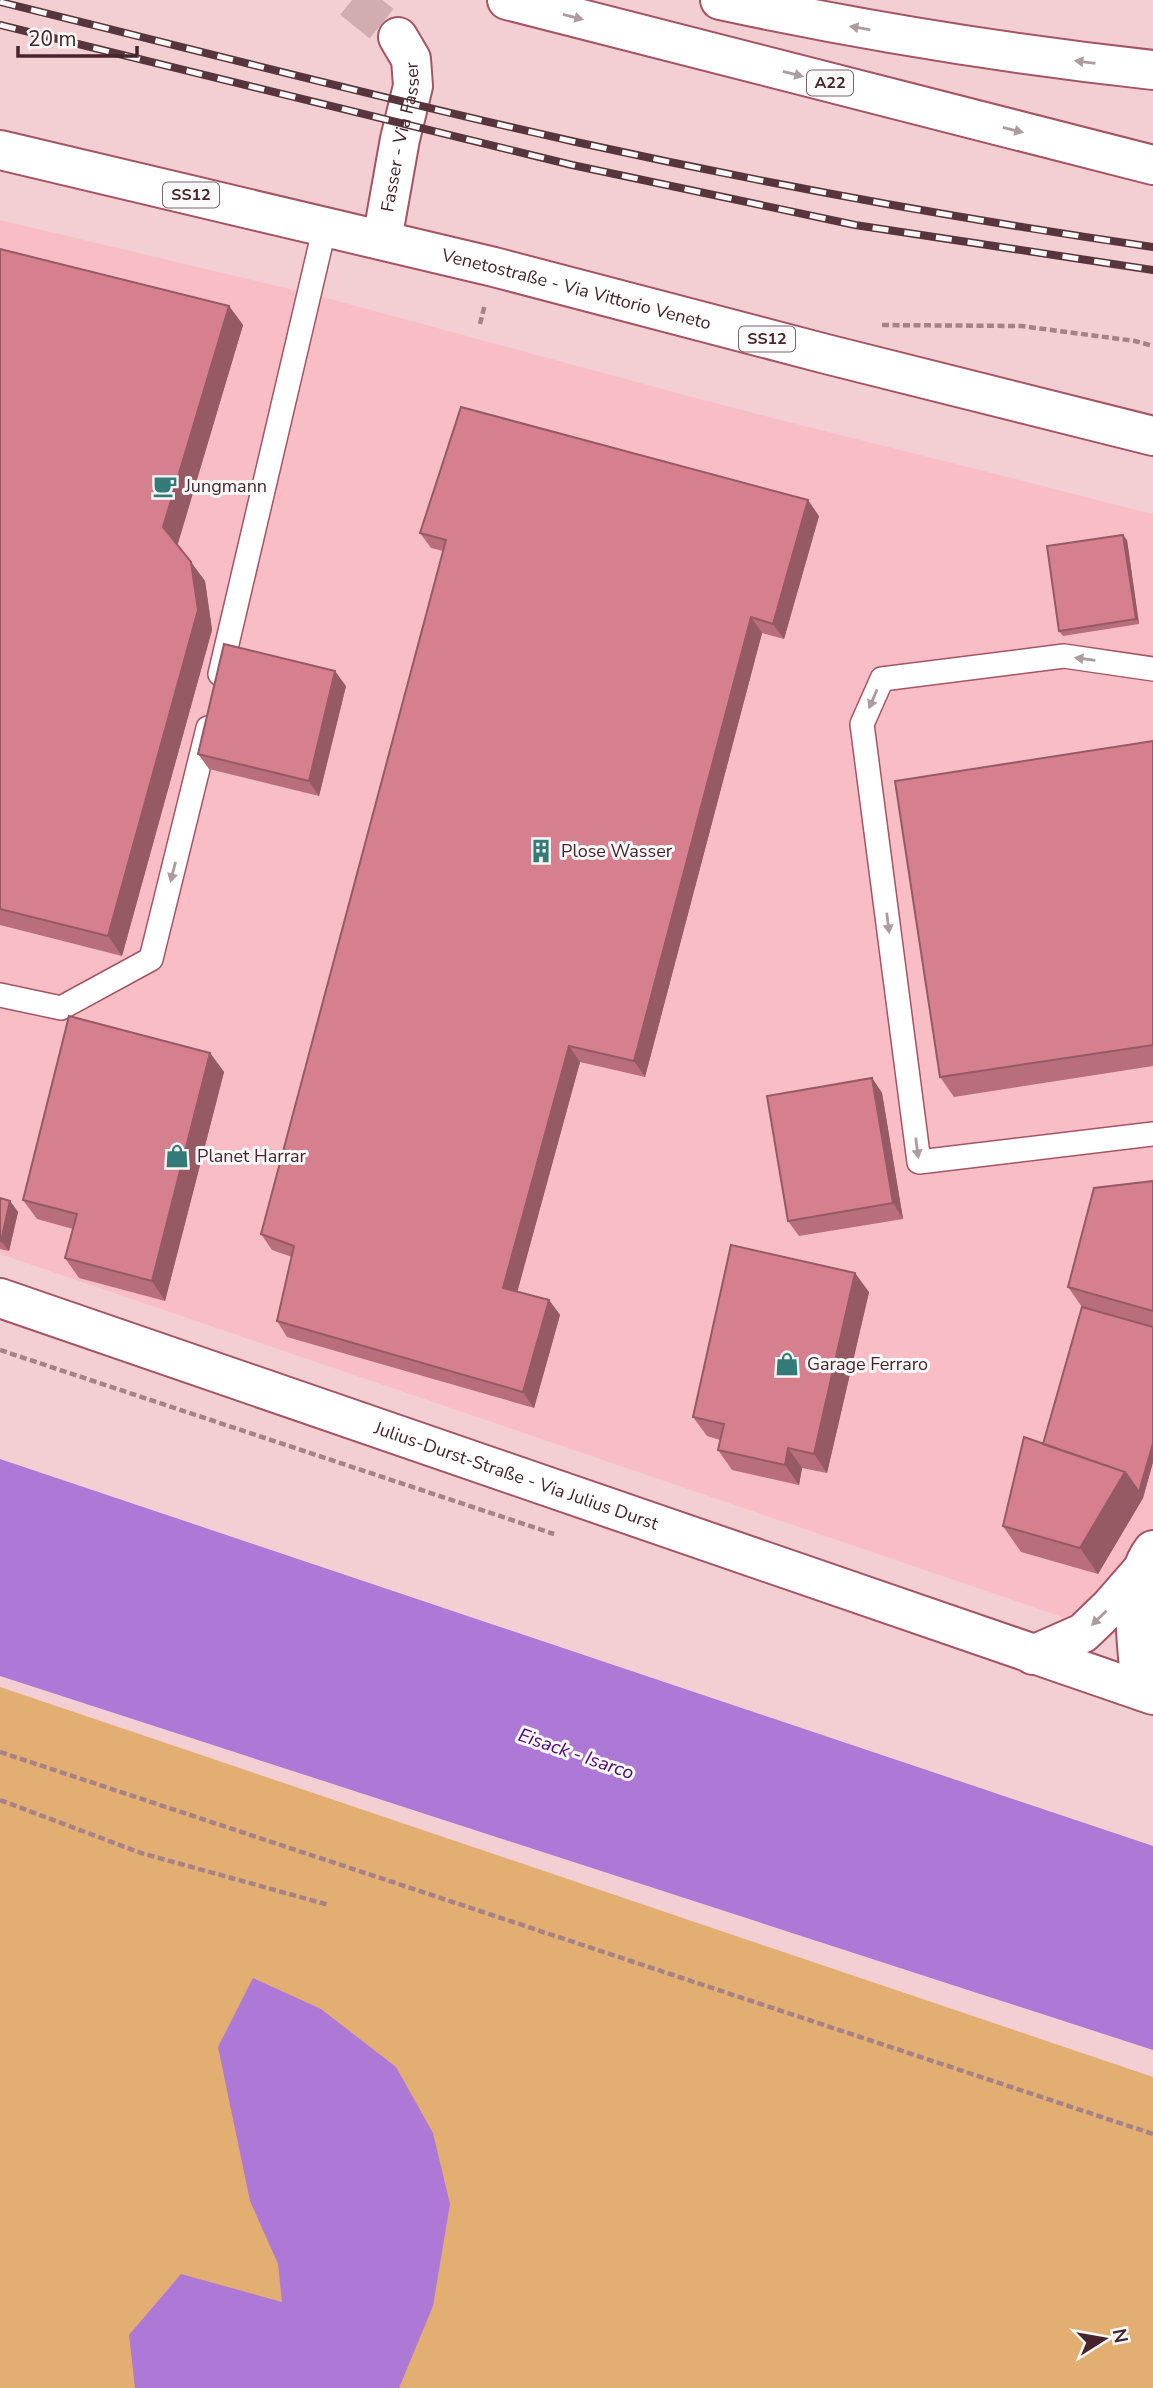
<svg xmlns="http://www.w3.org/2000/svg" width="1153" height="2388" font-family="'Nunito Sans',sans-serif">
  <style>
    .built { fill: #f9bdc6 }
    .green { fill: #e3ae72 }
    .water { fill: #ae79d6 }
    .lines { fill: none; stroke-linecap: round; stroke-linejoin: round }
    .minor-tunnel { stroke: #d1acb1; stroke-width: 38; stroke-dasharray: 38 19; stroke-linecap: butt }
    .service-casing { stroke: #a45463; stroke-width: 26 }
    .minor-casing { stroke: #a45463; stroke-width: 42 }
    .primary-casing { stroke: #a45463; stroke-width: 42 }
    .motorway-casing { stroke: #a45463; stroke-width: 42 }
    .path { stroke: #a68288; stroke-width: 4.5; stroke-dasharray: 7 3.5; stroke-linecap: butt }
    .service { stroke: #fff; stroke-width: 23 }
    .minor { stroke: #fff; stroke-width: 38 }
    .primary { stroke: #fff; stroke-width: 38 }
    .motorway { stroke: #fff; stroke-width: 38 }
    .rail-casing { stroke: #58353c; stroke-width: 8 }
    .rail { stroke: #f9f9f9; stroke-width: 5; stroke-dasharray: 16; stroke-linecap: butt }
    .wall { fill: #b86e7b }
    .shaded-wall { fill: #965a64 }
    .building { fill: #d6808f; stroke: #965a64; stroke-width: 2 }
    .oneway { fill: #ac9ca0 }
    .labels { text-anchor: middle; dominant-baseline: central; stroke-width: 6; stroke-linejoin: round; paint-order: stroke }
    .shield { fill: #f9f9f9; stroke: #7c6469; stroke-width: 2 }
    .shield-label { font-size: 16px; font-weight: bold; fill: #47242b }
    .street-label { font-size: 18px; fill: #47242b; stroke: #f9f9f9 }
    .poi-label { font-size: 18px; fill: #47242b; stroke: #f9f9f9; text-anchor: start }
    .water-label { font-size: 19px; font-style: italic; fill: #500077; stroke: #f9f9f9 }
  </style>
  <rect width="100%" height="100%" fill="#f3ced3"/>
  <path class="built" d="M0,220L319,296L718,404L1153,514V1648L0,1254Z"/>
  <path class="green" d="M0,1687L1153,2077V2388H0Z"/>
  <path class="water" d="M0,1459L1153,1846V2050L0,1676Z
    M253,1978L321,2009L396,2067L433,2133L450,2204L433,2306L399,2388H135L129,2335L181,2274L282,2302L278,2264L250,2201L218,2047Z"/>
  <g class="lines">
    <path class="minor-tunnel" d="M352,0L398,37"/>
    <g class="service-casing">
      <path id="service" d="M1153,669L1064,656L882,679L862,724L919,1162L1153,1134
        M220,674L325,226
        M0,995L61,1008L151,959L208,728"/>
    </g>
    <g class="minor-casing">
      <g id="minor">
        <path id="s1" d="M382,240L400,139L413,86L411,59L398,37"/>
        <path id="s2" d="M0,1298L1153,1695"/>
        <path d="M1033,1655L1083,1633L1110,1607L1143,1569"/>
        <path d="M1142,1691C1137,1653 1127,1583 1153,1550"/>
      </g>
    </g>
    <g class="primary-casing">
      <g id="primary">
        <path id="s3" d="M0,150L494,267L826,354L1153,436"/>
      </g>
    </g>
    <g class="motorway-casing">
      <path id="motorway" d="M507,0L1153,165
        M720,0C864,31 1008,54 1153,70"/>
    </g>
    <path class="path" d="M480,324L485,304
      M882,325L1021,326L1135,341L1153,346
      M0,1350L554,1534
      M0,1752L1153,2134
      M0,1800L141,1853L329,1905"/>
    <use href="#service" class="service"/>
    <use href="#minor" class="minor"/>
    <use href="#primary" class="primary"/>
    <use href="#motorway" class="motorway"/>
    <g class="rail-casing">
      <path id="rail" d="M0,2C192,49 383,99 576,142C767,184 959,219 1153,247
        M0,25L572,165L855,225L1153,270"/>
    </g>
    <use href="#rail" class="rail"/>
  </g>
  <path class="wall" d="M0,249L229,306L243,325L177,545L205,581L212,630L122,956L0,925Z
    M819,516L784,639L762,633L645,1077L580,1062L517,1292L549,1300L560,1315L534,1408L287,1337L277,1321L292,1257L272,1250L261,1234L443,551L431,548L420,533Z
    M1127,540L1139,624L1063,636L1059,631Z
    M346,686L319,796L209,769L198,754Z
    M1153,741V1066L954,1097L940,1077Z
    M210,1053L224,1072L165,1301L79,1278L65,1258L73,1229L37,1219L23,1200Z
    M872,1078L882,1093L903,1219L799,1236L788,1221Z
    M1153,1181V1462L1143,1498L1098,1574L1021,1552L1003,1526L1043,1444L1082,1307L1068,1287Z
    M0,1198L10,1201L18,1212L9,1251L0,1249Z
    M869,1292L827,1473L802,1468L799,1485L732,1470L718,1450L720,1440L707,1436L693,1417Z"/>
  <path class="shaded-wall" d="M229,306L243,325L177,547L163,527Z
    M808,500L819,516L784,639L773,624Z
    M1123,535L1127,540L1139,624L1136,619Z
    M191,562L205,581L212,630L122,956L108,936Z
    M751,617L762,633L645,1077L634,1061Z
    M335,671L346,686L319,796L309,781Z
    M569,1046L580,1062L514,1304L503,1288Z
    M210,1053L224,1072L165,1301L152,1281Z
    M872,1078L882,1093L903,1219L893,1203Z
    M10,1201L18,1212L9,1251L1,1241Z
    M855,1273L869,1292L827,1473L814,1454Z
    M549,1300L560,1315L534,1408L523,1392Z
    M1153,1443V1462L1143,1498L1098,1574L1080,1548L1125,1472Z
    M788,1448L802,1468L799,1485L785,1465Z"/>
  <path class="building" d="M0,249L229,306L163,527L191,562L198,610L108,936L0,909Z
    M461,407L808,500L773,624L751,617L634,1061L569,1046L503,1288L549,1300L523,1392L277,1321L294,1246L261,1234L446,540L420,533Z
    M1123,535L1136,619L1059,631L1047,546Z
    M224,644L335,671L309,781L198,754Z
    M1153,741V1045L940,1077L895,781Z
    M69,1016L210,1053L152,1281L65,1258L77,1214L23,1200Z
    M872,1078L893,1203L788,1221L767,1096Z
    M1153,1181V1311L1068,1287L1094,1188Z
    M0,1198L10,1201L1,1241L0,1240Z
    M731,1245L855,1273L814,1454L788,1448L785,1465L718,1450L724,1424L693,1417Z
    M1082,1307L1153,1327V1443L1139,1492L1125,1472L1043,1444Z
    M1024,1437L1125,1472L1080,1548L1003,1526Z"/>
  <defs><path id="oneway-solid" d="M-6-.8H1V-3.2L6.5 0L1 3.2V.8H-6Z" transform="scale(1.75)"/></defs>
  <g class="oneway">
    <use href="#oneway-solid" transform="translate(573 17) rotate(14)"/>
    <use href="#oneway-solid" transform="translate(860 28) rotate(-170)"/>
    <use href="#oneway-solid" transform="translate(1085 62) rotate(-173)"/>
    <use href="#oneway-solid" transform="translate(793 74) rotate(14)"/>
    <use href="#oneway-solid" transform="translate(1013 130) rotate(14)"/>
    <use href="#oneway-solid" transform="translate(1085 659) rotate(-172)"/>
    <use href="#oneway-solid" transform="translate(873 699) rotate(113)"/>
    <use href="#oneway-solid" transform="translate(173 872) rotate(104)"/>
    <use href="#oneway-solid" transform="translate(888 923) rotate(83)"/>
    <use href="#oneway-solid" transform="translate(917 1148) rotate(83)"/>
    <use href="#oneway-solid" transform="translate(1099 1618) rotate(136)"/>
  </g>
  <defs>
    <g id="cafe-bare" transform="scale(1.89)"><path d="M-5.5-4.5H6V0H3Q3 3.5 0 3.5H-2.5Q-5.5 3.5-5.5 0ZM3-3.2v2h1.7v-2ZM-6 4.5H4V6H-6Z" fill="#327b76" stroke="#f9f9f9" stroke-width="2.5" paint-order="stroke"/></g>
    <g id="building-bare" transform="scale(1.89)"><path d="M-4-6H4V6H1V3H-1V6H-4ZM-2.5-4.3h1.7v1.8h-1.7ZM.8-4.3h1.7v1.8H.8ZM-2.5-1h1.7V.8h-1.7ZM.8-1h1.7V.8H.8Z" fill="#327b76" stroke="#f9f9f9" stroke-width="2.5" paint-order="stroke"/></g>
    <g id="shop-bare" transform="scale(1.89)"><path d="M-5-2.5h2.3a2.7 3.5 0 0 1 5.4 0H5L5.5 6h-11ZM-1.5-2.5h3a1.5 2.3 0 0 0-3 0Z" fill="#327b76" stroke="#f9f9f9" stroke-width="2.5" paint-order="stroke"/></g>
  </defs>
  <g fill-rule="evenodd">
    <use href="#cafe-bare" x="165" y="486"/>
    <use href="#building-bare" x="541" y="851"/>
    <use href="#shop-bare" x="177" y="1156"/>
    <use href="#shop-bare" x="787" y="1364"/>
  </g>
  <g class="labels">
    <g class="shield">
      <rect x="807" y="70.5" width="46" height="25" rx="5"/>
      <rect x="163" y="182.5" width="56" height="25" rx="5"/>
      <rect x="739" y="326.5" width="56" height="25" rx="5"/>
    </g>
    <g class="shield-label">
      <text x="830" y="83">A22</text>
      <text x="191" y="195">SS12</text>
      <text x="767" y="339">SS12</text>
    </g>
    <g class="street-label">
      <text stroke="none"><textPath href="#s1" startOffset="105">Fasser - Via Fasser</textPath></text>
      <text stroke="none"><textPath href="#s3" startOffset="593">Venetostraße - Via Vittorio Veneto</textPath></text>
      <text stroke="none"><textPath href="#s2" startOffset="546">Julius-Durst-Straße - Via Julius Durst</textPath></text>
    </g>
    <g class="poi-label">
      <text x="185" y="486">Jungmann</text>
      <text x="561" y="851">Plose Wasser</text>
      <text x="197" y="1156">Planet Harrar</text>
      <text x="807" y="1364">Garage Ferraro</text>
    </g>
    <g class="water-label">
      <text transform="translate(576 1754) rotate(19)">Eisack - Isarco</text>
    </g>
  </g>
  <g transform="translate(1104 2339) rotate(79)" stroke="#f9f9f9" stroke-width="5" paint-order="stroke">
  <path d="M0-5L12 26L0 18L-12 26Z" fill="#47242b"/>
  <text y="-10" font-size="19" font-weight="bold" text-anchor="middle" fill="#47242b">N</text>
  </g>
  <path d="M18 46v10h119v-10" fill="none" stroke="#47242b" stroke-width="3.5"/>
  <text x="28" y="46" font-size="21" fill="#47242b" stroke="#f9f9f9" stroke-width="5" paint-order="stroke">20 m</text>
</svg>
